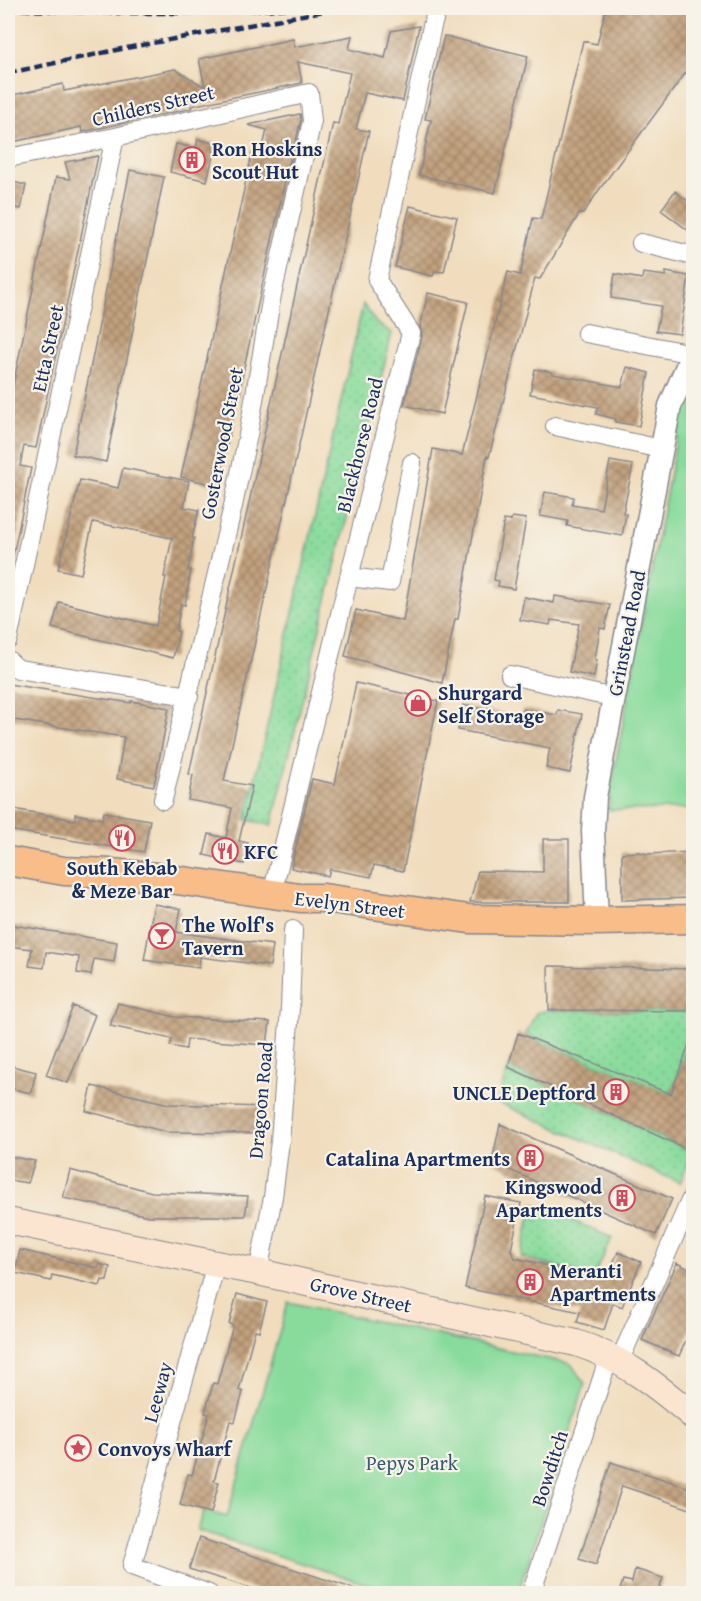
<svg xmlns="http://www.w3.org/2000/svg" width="701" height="1601" font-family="'Gentium Book Plus',serif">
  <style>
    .grass { fill: url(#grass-dots); stroke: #52857d; stroke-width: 1.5 }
    .park { fill: #89db9c; stroke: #52857d; stroke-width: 1.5 }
    .building { fill: url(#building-cross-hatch) }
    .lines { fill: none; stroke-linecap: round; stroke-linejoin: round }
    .minor-casing { stroke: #86868e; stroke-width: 20 }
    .tertiary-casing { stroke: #86868e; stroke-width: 25 }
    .secondary-casing { stroke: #86868e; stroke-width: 28 }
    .primary-casing { stroke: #86868e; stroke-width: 31 }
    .minor { stroke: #fff; stroke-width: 18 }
    .tertiary { stroke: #fff; stroke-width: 22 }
    .secondary { stroke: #fce5d0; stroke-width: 26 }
    .primary { stroke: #f8bd89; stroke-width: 28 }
    .rail { stroke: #1b2f5e; stroke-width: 4.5; stroke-dasharray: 9 4.5; stroke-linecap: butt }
    .labels { text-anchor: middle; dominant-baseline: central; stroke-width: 4.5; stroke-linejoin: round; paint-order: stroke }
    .street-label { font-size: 20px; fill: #1b2f5e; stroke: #f7f3e8 }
    .poi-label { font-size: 20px; font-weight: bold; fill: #1b2f5e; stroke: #f7f3e8; text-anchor: start }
    .park-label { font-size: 20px; fill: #365a6e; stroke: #f7f3e8 }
  </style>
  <defs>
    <pattern id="grass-dots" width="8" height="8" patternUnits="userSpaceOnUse" patternTransform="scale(1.5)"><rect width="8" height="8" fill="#89db9c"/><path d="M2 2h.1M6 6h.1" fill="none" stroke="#76bc89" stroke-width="1.8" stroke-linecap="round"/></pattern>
    <pattern id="building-cross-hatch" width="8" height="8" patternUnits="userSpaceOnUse" patternTransform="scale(1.5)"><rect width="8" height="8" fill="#c2a17d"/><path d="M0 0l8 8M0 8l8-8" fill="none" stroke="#9d846a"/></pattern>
  </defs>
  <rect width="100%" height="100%" fill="#f7f3e8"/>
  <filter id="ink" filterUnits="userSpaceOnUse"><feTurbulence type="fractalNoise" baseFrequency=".0167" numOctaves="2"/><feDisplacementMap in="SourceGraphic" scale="12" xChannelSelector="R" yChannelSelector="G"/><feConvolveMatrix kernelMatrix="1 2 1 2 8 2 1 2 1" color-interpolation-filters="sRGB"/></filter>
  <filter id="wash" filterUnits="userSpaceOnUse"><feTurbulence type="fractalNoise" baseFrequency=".008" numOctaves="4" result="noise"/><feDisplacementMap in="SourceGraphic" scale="24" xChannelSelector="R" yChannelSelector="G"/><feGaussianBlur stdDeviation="1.35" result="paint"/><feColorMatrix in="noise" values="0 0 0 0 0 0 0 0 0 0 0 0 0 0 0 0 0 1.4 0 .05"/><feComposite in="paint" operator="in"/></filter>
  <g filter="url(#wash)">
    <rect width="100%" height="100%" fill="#f1ddbd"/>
    <path class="grass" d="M363,304L376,323L392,333L272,825L246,820L247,815Z
      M549,1010L693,1011V1030L671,1094L525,1036L536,1013Z
      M508,1067L693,1152L680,1183L497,1102Z
      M533,1203L612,1238L594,1277L521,1257Z"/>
    <path class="park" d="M693,387V809L609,810L610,792L681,414Z
      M288,1302L571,1364L585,1384L518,1593H395L197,1530L204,1511L227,1517Z"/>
    <g id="blocks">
      <path class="building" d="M606,8H693V63L599,190L583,214H579L540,279L535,278L489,457L487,456L458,619H455L442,683L345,656L356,610L403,621L433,449L462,455L508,272L520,275L533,218L541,219L583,41L597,44Z
        M419,26L403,101L365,93L356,129L369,131L224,781L252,786L239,841L248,843L244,864L204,855L209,834L226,838L232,808L188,800L193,775L189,774L333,123L338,124L350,73L298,62L302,83L191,106L192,108L82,132L81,127L8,143V96L63,84L64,91L175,69L205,87L199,59L293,39L295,47L352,36L349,49L385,58L391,31Z
        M444,36L528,56L495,193L419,175L431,120L425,119Z
        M300,114L301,120L291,161L290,160L287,172L218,486L181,477L252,153L261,155L267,130L248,125Z
        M198,139L216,144L207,181L170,172L176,144L196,148Z
        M98,156L36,448L24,446L20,466L31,468L13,556L8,555V410L56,177L70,179L65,162Z
        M130,170L164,177L106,462L73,455Z
        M8,181L26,185L21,209L8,207Z
        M675,191L693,205V234L661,210Z
        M410,206L457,217L444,272L435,271L433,276L395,267Z
        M666,272L689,276L680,334L656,331L661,306L611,298L615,274L642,279L643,273L666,276Z
        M428,293L468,302L442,414L404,405L422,336L420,327Z
        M627,367L649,373L639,426L615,422L616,419L596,414L598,407L530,394L535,369L552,372V374L622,387Z
        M610,461L633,465L623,513L626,514L622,536L567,526L568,521L540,516L545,492L574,497L572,504L601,509Z
        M123,468L189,481L184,507L199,510L192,538H194L188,570H191L185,605L181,604L176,631L179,632L173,658L52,628L59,602L156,626L166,577H164L172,538L93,522L81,574L58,569L80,480L118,488Z
        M512,517L526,519L514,589L498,586L499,581L494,580L504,520L511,521Z
        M555,596L610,605L605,629L600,628L595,659L597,660L594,677L569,672L579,624L551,620L550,625L520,620L524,597L554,603Z
        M356,683L438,701L403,871L374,865L371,877L330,869L328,876L291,868L312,779L335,784Z
        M8,684L131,703V701L169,708L154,786L117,779L124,737L8,719Z
        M463,705L521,717L523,709L557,715L558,710L582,714L570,773L546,768L550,748L458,730Z
        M8,808L75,820V814L102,819L104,812L150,820L144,852L8,830Z
        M543,839H569V902H470L478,871L543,872Z
        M639,852L647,854L693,852V898L622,900V853Z
        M154,904L181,909L176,932L273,945L270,966L200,957L199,968L144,960Z
        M13,925L117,942L114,962L94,959L91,975L77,973L79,957L46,952L44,968L29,966L32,949L9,946Z
        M548,966L693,969V1011L549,1010Z
        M118,1003L175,1017L270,1022L267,1045L187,1039L186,1049L170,1046L172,1039L110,1026Z
        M73,1006L95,1015L68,1083L46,1075Z
        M518,1033L671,1094L692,1036H693V1152L508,1067Z
        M8,1065L36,1072L31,1093L8,1088Z
        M92,1086L169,1104L263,1107L259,1133L166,1132L86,1111Z
        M500,1124L672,1199L656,1235L492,1162Z
        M8,1156L35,1161L28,1183L8,1180Z
        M70,1170L152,1192L248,1196L245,1216H149L63,1198Z
        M485,1196L521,1203L511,1250L515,1258L606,1279L618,1252L641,1262L622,1307L613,1303L604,1330L577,1322L580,1312L465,1288Z
        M20,1250L98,1268L99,1264L110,1267L107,1281L102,1280L100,1286L52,1275L51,1281L15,1273Z
        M677,1263L693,1271V1324L679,1356L642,1340Z
        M237,1294L267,1302L259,1331L255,1330L239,1390L243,1392L235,1422L230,1421L214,1481L219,1482L211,1513L180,1505L188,1474L192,1475L209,1414L205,1413L213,1383L217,1384L233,1325L229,1324Z
        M611,1462L693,1489V1510L622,1486L596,1565L579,1559Z
        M199,1538L361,1591V1593H267L189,1569Z
        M635,1569L663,1578L658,1593H619L623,1580L632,1582Z"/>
    </g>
  </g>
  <g filter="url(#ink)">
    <use href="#blocks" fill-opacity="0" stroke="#86868e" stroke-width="1.5"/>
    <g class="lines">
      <g class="minor-casing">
        <path id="minor" d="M8,158L115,137L309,93L312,121L272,295L248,435L233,506L163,800
          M641,243L694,256
          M586,333L692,354
          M555,426L661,449
          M349,577L390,582L412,463
          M8,640L115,137
          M8,660L18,669L189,696
          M510,675L614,698
          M272,894L349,577L411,333L377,280L432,26L436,13
          M258,1272L273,1197L280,1141L290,1008L293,930
          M619,1362L694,1192
          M209,1594L132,1566L216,1264
          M531,1594L609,1357"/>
      </g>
      <g class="tertiary-casing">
        <path id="tertiary" d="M597,921L593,831L595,797L670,406L694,350"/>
      </g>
      <g class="secondary-casing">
        <path id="secondary" d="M8,1221L216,1264L258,1272L576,1343C621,1357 659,1387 694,1417"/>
      </g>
      <g class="primary-casing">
        <path id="primary" d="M8,861L64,871L111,873L156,877L300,898H324L469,919L597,921L694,919"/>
      </g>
      <use href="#minor" class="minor"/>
      <use href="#tertiary" class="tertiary"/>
      <use href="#secondary" class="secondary"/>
      <use href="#primary" class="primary"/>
      <path class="rail" d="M8,9L99,13H191L300,8
        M8,73L126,48L340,8"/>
    </g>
  </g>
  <defs>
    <g id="building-ring" transform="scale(1.35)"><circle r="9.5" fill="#f7f3e8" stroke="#d1495b" stroke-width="1.5"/><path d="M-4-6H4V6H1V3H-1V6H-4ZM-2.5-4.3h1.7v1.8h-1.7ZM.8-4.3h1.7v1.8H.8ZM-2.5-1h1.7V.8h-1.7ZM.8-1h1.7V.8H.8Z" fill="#d1495b"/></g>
    <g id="shop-ring" transform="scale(1.35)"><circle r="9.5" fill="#f7f3e8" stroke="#d1495b" stroke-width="1.5"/><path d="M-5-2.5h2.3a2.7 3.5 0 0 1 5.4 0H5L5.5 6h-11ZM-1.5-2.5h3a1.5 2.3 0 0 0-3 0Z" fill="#d1495b"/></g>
    <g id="restaurant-ring" transform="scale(1.35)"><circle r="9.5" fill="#f7f3e8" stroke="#d1495b" stroke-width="1.5"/><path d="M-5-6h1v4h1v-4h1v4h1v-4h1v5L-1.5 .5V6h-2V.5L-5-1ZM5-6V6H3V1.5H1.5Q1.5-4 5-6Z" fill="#d1495b"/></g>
    <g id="bar-ring" transform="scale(1.35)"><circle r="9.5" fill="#f7f3e8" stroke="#d1495b" stroke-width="1.5"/><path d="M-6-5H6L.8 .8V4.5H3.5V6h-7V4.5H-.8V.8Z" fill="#d1495b"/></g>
    <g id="sight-ring" transform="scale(1.35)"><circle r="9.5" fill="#f7f3e8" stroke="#d1495b" stroke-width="1.5"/><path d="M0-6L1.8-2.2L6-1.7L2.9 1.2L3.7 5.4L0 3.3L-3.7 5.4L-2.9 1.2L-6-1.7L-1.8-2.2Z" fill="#d1495b"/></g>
  </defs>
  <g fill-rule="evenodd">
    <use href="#building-ring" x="192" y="160"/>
    <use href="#shop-ring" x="418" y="703"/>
    <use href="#restaurant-ring" x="122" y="838"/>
    <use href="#restaurant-ring" x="225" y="851"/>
    <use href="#bar-ring" x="162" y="936"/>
    <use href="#building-ring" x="616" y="1092"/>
    <use href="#building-ring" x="530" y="1158"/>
    <use href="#building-ring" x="622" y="1198"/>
    <use href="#building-ring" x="530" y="1282"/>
    <use href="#sight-ring" x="78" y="1448"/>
  </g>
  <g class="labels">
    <g class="street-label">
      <text transform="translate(153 105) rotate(-13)">Childers Street</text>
      <text transform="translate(47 348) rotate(-78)">Etta Street</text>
      <text transform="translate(221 443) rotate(-79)">Gosterwood Street</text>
      <text transform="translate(359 445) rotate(-76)">Blackhorse Road</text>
      <text transform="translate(626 633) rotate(-79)">Grinstead Road</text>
      <text transform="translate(350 904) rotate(7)">Evelyn Street</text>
      <text transform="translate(260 1100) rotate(-85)">Dragoon Road</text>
      <text transform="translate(361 1294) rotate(13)">Grove Street</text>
      <text transform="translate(157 1392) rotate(-75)">Leeway</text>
      <text transform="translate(549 1468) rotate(-72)">Bowditch</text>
    </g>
    <g class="poi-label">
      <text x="212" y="148">Ron Hoskins<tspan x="212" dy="23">Scout Hut</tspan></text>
      <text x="438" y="692">Shurgard<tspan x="438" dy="23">Self Storage</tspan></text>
      <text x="244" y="851">KFC</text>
      <text x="122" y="867" text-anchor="middle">South Kebab<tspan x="122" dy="23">&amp; Meze Bar</tspan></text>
      <text x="182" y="924">The Wolf's<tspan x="182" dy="23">Tavern</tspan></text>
      <text x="596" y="1092" text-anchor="end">UNCLE Deptford</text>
      <text x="510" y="1158" text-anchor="end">Catalina Apartments</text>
      <text x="602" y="1186" text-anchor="end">Kingswood<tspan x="602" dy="23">Apartments</tspan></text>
      <text x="550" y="1270">Meranti<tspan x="550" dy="23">Apartments</tspan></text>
      <text x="98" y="1448">Convoys Wharf</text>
    </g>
    <g class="park-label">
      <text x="412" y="1462">Pepys Park</text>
    </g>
  </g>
  <rect width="701" height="1601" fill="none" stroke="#f7f3e8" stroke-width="30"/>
</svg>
